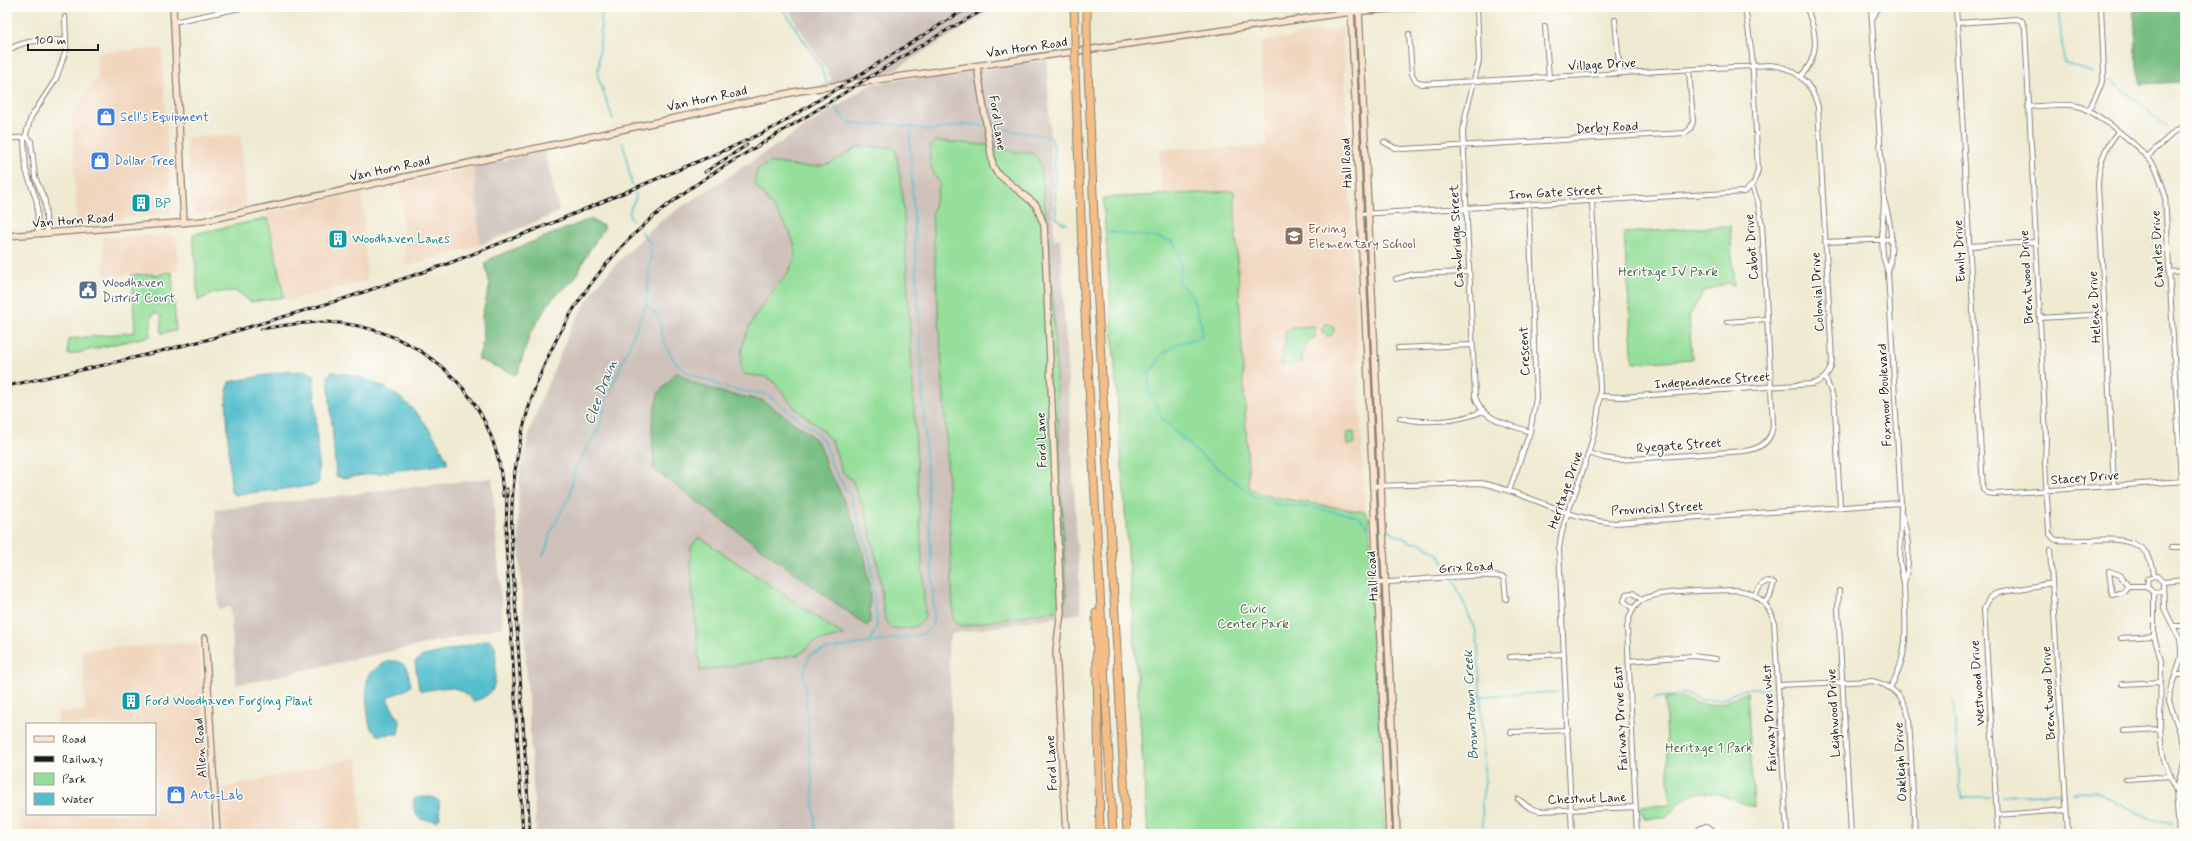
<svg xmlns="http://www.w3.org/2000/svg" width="2192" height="841" font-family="Mynerve,sans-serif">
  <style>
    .built { fill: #f1d5bd }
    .industrial { fill: #cec1ba }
    .green { fill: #96df9b; stroke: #597e5c }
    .forest { fill: #78be83; stroke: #4a6d50 }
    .water { fill: #52becc; stroke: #376d74 }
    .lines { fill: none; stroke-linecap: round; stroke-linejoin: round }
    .stream { stroke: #52becc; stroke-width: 1.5 }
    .street-casing { stroke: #868376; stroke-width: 6 }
    .secondary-casing { stroke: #868376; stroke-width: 8 }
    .highway-casing { stroke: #868376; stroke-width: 9 }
    .street { stroke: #fff; stroke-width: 4 }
    .secondary { stroke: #fbe5cf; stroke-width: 5.5 }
    .highway { stroke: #f6be87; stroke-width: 7 }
    .rail-casing { stroke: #1c1c1c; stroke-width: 3 }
    .rail { stroke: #fdfcf7; stroke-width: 1.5; stroke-dasharray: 4.5; stroke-linecap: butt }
    .highway-bridge-casing { stroke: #868376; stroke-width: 9; stroke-linecap: butt }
    .highway-bridge { stroke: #f6be87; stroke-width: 7 }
    .labels { text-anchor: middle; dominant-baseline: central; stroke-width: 3; stroke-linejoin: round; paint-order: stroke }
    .street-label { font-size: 13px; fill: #1c1c1c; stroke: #fdfcf7 }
    .shop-label { font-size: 13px; fill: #366cbe; stroke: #fdfcf7; text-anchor: start }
    .culture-label { font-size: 13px; fill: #0d838f; stroke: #fdfcf7; text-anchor: start }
    .education-label { font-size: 13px; fill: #785e54; stroke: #fdfcf7; text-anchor: start }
    .park-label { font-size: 13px; fill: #476048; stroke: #fdfcf7 }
    .service-label { font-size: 13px; fill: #4e5e75; stroke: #fdfcf7; text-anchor: start }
    .water-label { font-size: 14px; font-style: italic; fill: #325d62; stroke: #fdfcf7 }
  </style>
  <rect width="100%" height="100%" fill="#fdfcf7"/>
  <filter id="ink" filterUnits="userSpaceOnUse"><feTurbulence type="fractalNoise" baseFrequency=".025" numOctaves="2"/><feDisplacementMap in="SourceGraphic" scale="8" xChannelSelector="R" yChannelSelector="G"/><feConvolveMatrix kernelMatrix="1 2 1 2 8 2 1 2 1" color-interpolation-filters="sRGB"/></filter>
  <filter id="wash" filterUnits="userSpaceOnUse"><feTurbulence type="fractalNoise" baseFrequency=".012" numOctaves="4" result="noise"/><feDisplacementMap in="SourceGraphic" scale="16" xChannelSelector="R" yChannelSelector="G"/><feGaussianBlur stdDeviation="0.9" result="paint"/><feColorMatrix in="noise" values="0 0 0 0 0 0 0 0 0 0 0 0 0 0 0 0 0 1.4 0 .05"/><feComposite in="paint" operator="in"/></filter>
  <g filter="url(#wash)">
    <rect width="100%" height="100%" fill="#efead1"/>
    <path class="built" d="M1342,28L1365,512L1268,496L1249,488L1234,191L1163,195L1159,149L1266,146L1261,42Z
      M162,49L171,214L77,222L72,113L98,77L97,52Z
      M241,136L246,207L201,216L190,208L186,137Z
      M474,167L480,245L405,267L400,184Z
      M362,192L367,281L286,301L267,213Z
      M169,234L177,240L178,271L104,276L103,238Z
      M199,642L210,834H23L16,808L27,806V814H155V724H58L57,712L86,711L82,650Z
      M358,757L362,834H223L219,789Z"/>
    <path class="industrial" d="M789,7H997L876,81L816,89L832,79L793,18Z
      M1047,60L1054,239H1060L1081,613L951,634L948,644L958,834H536L519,545L518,497L521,467L530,430L541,400L571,328L595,288L617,263L652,228L675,211L873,83Z
      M545,151L559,212L480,245L474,167Z
      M492,478L503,627L236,685L230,607L218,609L215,510Z"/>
    <path class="green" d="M937,141L986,145L1020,153L1026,151C1040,156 1041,164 1042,177L1051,270L1049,276L1052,282L1066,599L1063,605L1057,610L964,626L955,623L953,615L946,429L932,214L940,183C931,173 927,157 931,144Z
      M860,146L892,147L896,151L903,197L925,618C916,629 903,631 890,627L885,620L878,566L865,511L852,480L843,473L832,442L822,430L794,407L774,382L767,377L743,374C740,369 741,363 741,356C742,333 759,309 773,291C782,279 796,267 795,251C795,232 766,198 754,184L757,170L770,162C791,165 812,171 833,162C842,157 850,150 860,146Z
      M1234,191L1249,488L1268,496L1365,512L1369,518L1385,834H1148L1103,198Z
      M268,218L284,297L251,302L238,292L231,291L213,293L198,301L193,234Z
      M1730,226L1734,286L1728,283L1704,291L1689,316L1692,359L1633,363L1624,233Z
      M168,272L172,273L176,331L161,333V316L156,313L152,315L150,336L68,355V339L135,332L132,275L153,274L154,276Z
      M1322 330a6 6 0 1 1 12 0a6 6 0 1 1-12 0Z
      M1315,326V337C1304,344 1302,350 1302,363L1280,365L1285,344V332L1293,327Z
      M1354,432L1355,444L1347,445L1346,433Z
      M699,537L837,631L844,635L810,643L805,651L797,655L700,671L690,563L691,547Z
      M1747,692L1754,808C1734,800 1709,785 1688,797C1682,800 1671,813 1665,818L1644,819L1641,806L1670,805L1665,698C1678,696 1686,700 1699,704C1716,708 1732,699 1747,692Z"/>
    <path class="forest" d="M2145,7L2185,8V82L2141,84L2137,68L2134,11Z
      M590,219L605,227L589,251L574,280L551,300L530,334L518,372L515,375L478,359L483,342L482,315L490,285L485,263L494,257Z
      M677,372L694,383L727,394L762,400L811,435L821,447L827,470L835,481L853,521L865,558L870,592V623L867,626L654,470L652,425L658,394Z"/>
    <path class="water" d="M307,371L314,375L319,482L316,485L235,495L231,492L226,397L229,382L282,372Z
      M332,372C390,379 422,408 447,460V464L342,478L336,476L328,375Z
      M489,640C490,641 492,642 494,644C497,649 496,682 493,688C491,694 479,701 473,701C457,683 446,687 423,691L419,689L415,662L421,657Z
      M388,661C407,660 408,669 411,686C404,693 395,692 387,699L400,722L398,734L378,735C375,733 371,730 370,726C367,718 365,683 368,677C373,669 381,665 388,661Z
      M422,797H432L439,801L440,818L436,821L420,819C414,812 411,806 415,798Z"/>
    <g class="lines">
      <path class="stream" d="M602,7L598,77L613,119
        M782,7L821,67L826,82
        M2058,7L2064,62L2093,73
        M2112,81L2167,126
        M835,106L845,121L863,125L872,126L881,123L934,130L967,124L986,126
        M989,127L1051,137L1054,148L1056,217L1062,223H1066
        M2180,140L2185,144
        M623,143L632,185
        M632,221C626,212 632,205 636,198L635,192
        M1109,232L1151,237
        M1154,237L1172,241L1178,251L1181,265L1178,284L1191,293L1202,327V334L1200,337L1179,343L1163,354L1149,373V392L1164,421L1195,450L1255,497L1276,504L1308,507L1358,516L1369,528
        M646,305L658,316L663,339L674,361L688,373L728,389L766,394L811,428L824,441L832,466L850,496L870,558L877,626L870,642
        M1387,530L1411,542L1423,544L1431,549L1439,555L1451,575
        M542,556L546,550L550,533L570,495L575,468L599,428L607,399L646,305L651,256V244L641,231
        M1454,580L1476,632L1478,646L1485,782L1482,800L1483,834
        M1480,696L1558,692
        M1655,698L1685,694L1702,700L1721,699L1744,689H1768
        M1953,699L1961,797H1989
        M2072,793L2097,791L2146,817L2172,823
        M2002,796L2058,793
        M816,834L804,674L806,664L810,655L824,650L924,634L932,627L934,612L910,145L911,126"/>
    </g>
  </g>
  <g filter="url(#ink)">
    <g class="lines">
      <g class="street-casing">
        <path id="street" d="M1477,7L1479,61L1466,113L1463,132L1475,396C1481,420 1509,424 1530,432
          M1871,7L1884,200L1882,239L1883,256L1888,273L1901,503L1900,562L1904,584C1911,559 1909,540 1902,515
          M1956,7L1983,489L1987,493L1994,494L2185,481
          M65,17L66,40
          M1873,18L1878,7
          M1615,20L1620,74
          M173,22L245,7
          M1957,23L2016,19L2022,21L2025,28L2046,437L2045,464L2049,531
          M1545,26L1549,78
          M1409,34L1412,74L1415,80L1422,84L1770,65C1795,67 1812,83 1818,107L1832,360C1831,372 1824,381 1812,384L1621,397L1600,396
          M7,52C22,38 47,41 66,40V50L56,79L31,117L24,141L26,170L37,202L38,234
          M1800,77C1820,57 1817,35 1808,11
          M2028,107C2044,106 2061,103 2077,106C2097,111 2140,147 2153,164C2159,173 2162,184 2165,195L2181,481
          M2089,110L2101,85L2104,72L2101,7
          M7,139L27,137L31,141L35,177L45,201L47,234
          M1384,142L1395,148L1403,149L1685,133L1690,129L1693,122L1689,70
          M2147,157L2173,133L2185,125
          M1885,203C1892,227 1894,249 1888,273
          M1360,214L1745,192L1754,183L1758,170L1752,55L1745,7
          M1825,242L1892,239
          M1970,246L2036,242
          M2169,272L2185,271
          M1396,279L1414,274L1469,272
          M2040,318L2106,314
          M1727,322L1767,319
          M1398,348L1472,345
          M1825,377L1832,394L1835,409L1840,507
          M1400,418C1426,424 1459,422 1483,411
          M1589,453L1604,458L1619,460L1744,451C1761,449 1772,441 1773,424L1762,225L1758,202L1752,186
          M1372,486L1481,483C1527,492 1568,520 1615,523L1901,503
          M2114,486L2098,186C2098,166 2104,148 2118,132
          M1509,491L1530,432L1536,398L1529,205
          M2050,534L2054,539L2057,540C2091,544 2151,524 2154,576
          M2172,547H2185
          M2050,550L2068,834
          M2163,582L2185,580
          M1377,583C1397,582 1493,571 1504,578L1506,599
          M2128,586L2123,592L2112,595L2109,571L2120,575L2128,586H2147
          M2163,590L2154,593L2147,587L2148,579L2157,576L2163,582L2164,608L2180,640L2181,649V658L2170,691L2169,701L2185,747
          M1839,591L1838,608L1851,834
          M2154,593V636L2161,661L2160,722L2161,744L2164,760L2176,790L2179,834
          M1755,595L1761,585L1767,581L1774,583L1770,596L1764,603
          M1633,609L1624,601L1626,594L1633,593L1642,600
          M2173,626H2185
          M2121,638L2154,636
          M1510,657L1564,654
          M1628,661L1693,656L1716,659
          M2176,675H2185
          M2122,684L2161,682
          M1778,685L1872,681C1892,685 1905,698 1909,718L1915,834
          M1890,688C1911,653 1905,623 1904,584
          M2179,728L2185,727
          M2123,731L2160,729
          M1511,732L1568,730
          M2126,779L2171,776
          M2176,790L2185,761
          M1518,799L1530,808L1540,811L1636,807
          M1997,815L2066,810
          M1572,834L1559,549C1561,529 1568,512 1575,493C1587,459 1599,426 1600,390L1592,201
          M1637,834L1627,627C1629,615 1633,605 1644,599C1660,590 1712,591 1732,590C1753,590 1768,601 1774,621L1787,834
          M1699,834V829L1706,826L1716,833L1721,834
          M1998,834L1984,609L1990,597L1997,593L2052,583"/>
      </g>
      <g class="secondary-casing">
        <path id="secondary" d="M173,7L184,223
          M1359,11L1397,834
          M1351,12L1389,834
          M977,66L993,166L997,173L1036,205L1044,225L1061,612L1056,650L1066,834
          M7,236L203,221L799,91L1351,12L1416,7
          M205,638L217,834"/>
      </g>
      <g class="highway-casing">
        <path id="highway" d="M1074,7L1075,37
          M1087,7V35
          M1088,69L1096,267L1127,834
          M1075,70L1084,294L1113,834
          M1096,613L1100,834"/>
      </g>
      <use href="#street" class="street"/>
      <use href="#secondary" class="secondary"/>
      <use href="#highway" class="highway"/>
      <g class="rail-casing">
        <path id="rail" d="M705,172L747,145
          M261,329C283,325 304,322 327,322C405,326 474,375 496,451C501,466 502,481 503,496
          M209,339L346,298L447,264L552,223L730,148L775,127L969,7
          M7,386L104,365L214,338
          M507,489L506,543L523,834
          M530,834C525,765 521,696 517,628C514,582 509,536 513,490C522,380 578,276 664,208C701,178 744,155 784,130C837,98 889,64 942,33C958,24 973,16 989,7"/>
      </g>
      <use href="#rail" class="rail"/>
      <g class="highway-bridge-casing">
        <path id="highway-bridge" d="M1087,35L1088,69
          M1075,37V70"/>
      </g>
      <use href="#highway-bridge" class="highway-bridge"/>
    </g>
  </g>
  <defs>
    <g id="shop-square" transform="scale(1)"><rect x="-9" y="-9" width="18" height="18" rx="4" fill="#3f7fe0" stroke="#fdfcf7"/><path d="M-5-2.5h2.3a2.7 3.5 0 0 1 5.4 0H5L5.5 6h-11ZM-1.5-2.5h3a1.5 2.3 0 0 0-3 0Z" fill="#fff"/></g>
    <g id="building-square" transform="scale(1)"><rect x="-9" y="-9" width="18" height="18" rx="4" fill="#0f9aa8" stroke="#fdfcf7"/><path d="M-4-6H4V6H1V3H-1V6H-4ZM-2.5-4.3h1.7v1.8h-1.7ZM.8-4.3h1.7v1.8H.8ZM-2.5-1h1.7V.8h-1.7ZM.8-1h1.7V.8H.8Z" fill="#fff"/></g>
    <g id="school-square" transform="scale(1)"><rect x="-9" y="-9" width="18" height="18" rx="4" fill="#8d6e63" stroke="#fdfcf7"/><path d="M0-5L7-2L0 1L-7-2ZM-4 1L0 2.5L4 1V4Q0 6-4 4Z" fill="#fff"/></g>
    <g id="civic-square" transform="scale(1)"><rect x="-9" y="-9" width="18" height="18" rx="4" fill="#5c6f8a" stroke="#fdfcf7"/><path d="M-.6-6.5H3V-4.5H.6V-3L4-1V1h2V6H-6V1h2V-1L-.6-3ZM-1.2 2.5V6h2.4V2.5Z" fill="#fff"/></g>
  </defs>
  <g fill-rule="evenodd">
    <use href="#shop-square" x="106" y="117"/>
    <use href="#shop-square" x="100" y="161"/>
    <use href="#building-square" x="141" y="203"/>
    <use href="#school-square" x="1294" y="236"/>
    <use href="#building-square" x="338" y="239"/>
    <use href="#civic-square" x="88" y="290"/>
    <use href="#building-square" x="131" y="701"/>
    <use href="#shop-square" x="176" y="795"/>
  </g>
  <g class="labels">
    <g class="street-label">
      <text transform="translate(1027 48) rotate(-8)">Van Horn Road</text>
      <text transform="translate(1602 65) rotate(-3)">Village Drive</text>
      <text transform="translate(707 99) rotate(-12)">Van Horn Road</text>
      <text transform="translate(997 123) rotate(81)">Ford Lane</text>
      <text transform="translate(1607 128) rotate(-3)">Derby Road</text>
      <text transform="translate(1347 163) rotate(-92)">Hall Road</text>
      <text transform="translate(390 169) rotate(-12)">Van Horn Road</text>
      <text transform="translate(1556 193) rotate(-3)">Iron Gate Street</text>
      <text transform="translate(73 221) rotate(-4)">Van Horn Road</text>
      <text transform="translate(1457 236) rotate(-93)">Cambridge Street</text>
      <text transform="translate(1752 247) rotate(-94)">Cabot Drive</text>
      <text transform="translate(2158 249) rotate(-93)">Charles Drive</text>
      <text transform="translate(1960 251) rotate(-93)">Emily Drive</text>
      <text transform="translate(2027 277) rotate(-93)">Brentwood Drive</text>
      <text transform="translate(1818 292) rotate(-93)">Colonial Drive</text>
      <text transform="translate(2095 307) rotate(-93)">Helene Drive</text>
      <text transform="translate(1525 351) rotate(-92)">Crescent</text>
      <text transform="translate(1712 381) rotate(-4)">Independence Street</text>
      <text transform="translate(1885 395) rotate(-93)">Foxmoor Boulevard</text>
      <text transform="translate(1042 440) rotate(-92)">Ford Lane</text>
      <text transform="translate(1679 446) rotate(-4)">Ryegate Street</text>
      <text transform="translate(2085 478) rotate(-4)">Stacey Drive</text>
      <text transform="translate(1566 490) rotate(-71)">Heritage Drive</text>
      <text transform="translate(1657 509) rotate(-3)">Provincial Street</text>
      <text transform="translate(1466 568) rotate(-3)">Grix Road</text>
      <text transform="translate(1373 576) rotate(-93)">Hall Road</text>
      <text transform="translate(1978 683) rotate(-94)">Westwood Drive</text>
      <text transform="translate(2049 693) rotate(-93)">Brentwood Drive</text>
      <text transform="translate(1834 713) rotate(-93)">Leighwood Drive</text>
      <text transform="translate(1621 718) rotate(-93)">Fairway Drive East</text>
      <text transform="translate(1770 718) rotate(-93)">Fairway Drive West</text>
      <text transform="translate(201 748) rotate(-94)">Allen Road</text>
      <text transform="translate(1901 762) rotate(-93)">Oakleigh Drive</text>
      <text transform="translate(1052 763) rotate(-93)">Ford Lane</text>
      <text transform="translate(1587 799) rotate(-2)">Chestnut Lane</text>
    </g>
    <g class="shop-label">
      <text x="120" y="117">Sell's Equipment</text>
      <text x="114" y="161">Dollar Tree</text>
      <text x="190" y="795">Auto-Lab</text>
    </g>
    <g class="culture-label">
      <text x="155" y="203">BP</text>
      <text x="352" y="239">Woodhaven Lanes</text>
      <text x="145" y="701">Ford Woodhaven Forging Plant</text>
    </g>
    <g class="education-label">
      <text x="1308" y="229">Erving<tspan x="1308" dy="15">Elementary School</tspan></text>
    </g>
    <g class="park-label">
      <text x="1668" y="272">Heritage IV Park</text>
      <text x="1253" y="609">Civic<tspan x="1253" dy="15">Center Park</tspan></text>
      <text x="1709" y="748">Heritage 1 Park</text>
    </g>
    <g class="service-label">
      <text x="102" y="283">Woodhaven<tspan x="102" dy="15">District Court</tspan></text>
    </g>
    <g class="water-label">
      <text transform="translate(601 392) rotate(-69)">Clee Drain</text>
      <text transform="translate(1471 705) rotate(-93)">Brownstown Creek</text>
    </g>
  </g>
  <rect width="2192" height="841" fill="none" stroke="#fdfcf7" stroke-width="24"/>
  <rect x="26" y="723" width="130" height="92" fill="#fdfcf7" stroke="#a3a29f"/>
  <rect x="34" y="736" width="20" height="6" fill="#fbe5cf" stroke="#a3a29f"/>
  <text x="62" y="743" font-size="12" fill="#1c1c1c">Road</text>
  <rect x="34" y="756" width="20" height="6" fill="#1c1c1c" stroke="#a3a29f"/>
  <text x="62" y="763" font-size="12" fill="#1c1c1c">Railway</text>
  <rect x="34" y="773" width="20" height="12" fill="#96df9b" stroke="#a3a29f"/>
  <text x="62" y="783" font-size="12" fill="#1c1c1c">Park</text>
  <rect x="34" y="793" width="20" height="12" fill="#52becc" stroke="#a3a29f"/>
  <text x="62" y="803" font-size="12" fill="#1c1c1c">Water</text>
  <path d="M28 44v6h70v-6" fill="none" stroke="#1c1c1c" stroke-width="2"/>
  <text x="34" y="44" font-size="12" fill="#1c1c1c" stroke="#fdfcf7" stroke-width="3" paint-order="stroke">100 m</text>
</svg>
